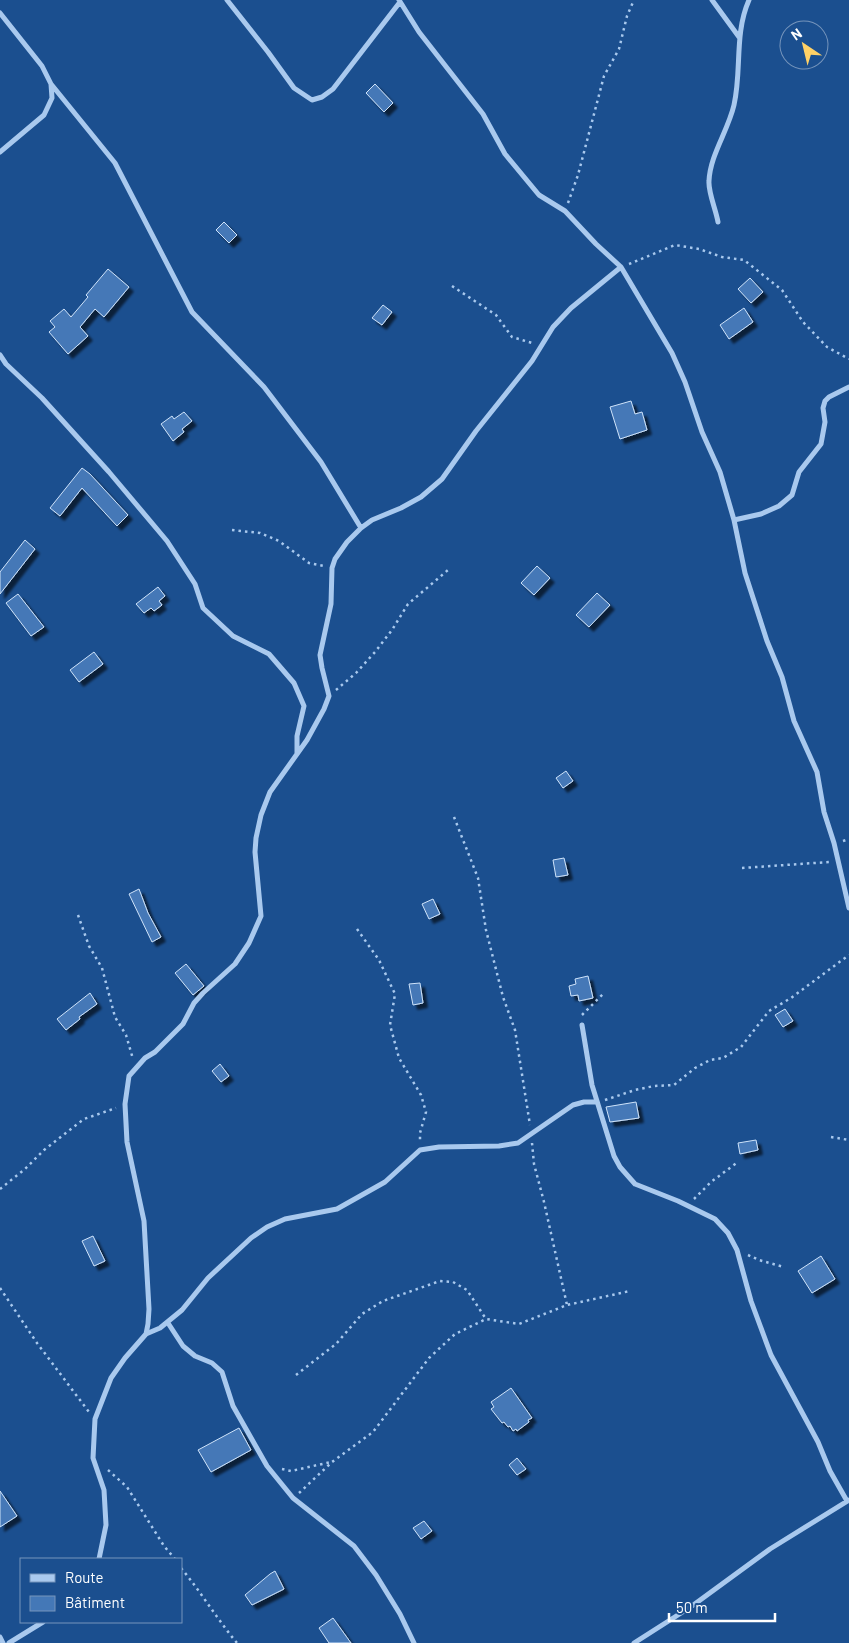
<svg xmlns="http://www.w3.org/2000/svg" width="849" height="1643" font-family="Barlow,sans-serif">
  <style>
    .building { fill: #4478b7; stroke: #cfe3fa; filter: url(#shadow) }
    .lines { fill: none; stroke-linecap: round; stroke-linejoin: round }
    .path { stroke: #a9c9ee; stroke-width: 2.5; stroke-dasharray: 2.5 4; stroke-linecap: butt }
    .street { stroke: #a9c9ee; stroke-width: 5 }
  </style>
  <defs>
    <filter id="shadow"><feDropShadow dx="4.5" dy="4.5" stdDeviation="1" flood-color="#0009"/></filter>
  </defs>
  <rect width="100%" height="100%" fill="#1b4f8f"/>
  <path class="building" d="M375,84L393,103L384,112L366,93Z
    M224,222L237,235L229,243L216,230Z
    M108,269L129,287L104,317L95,309L80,327L88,336L68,354L49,332L55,327L50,321L64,309L71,317L88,297L86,295Z
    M750,278L763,292L751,303L738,289Z
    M383,305L392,312L382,325L372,318Z
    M744,308L753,322L729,339L720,325Z
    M631,401L635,414L642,412L647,430L620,439L610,407Z
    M184,412L192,421L182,429L184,432L173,441L161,424L172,416L174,419Z
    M82,468L90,474L128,515L117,526L82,488L60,516L50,508Z
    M25,540L35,549L0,594V572Z
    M537,566L550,578L534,595L521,583Z
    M158,587L165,596L159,601L162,605L154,611L151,608L144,613L136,604Z
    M597,593L610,605L589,627L576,615Z
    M18,594L44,627L31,636L6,603Z
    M94,652L103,664L79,682L70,670Z
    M566,771L573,781L563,788L556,778Z
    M564,858L568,875L556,877L553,860Z
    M139,889L148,913L161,937L152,942L129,894Z
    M433,899L440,914L429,919L422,904Z
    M186,964L204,986L193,995L175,973Z
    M588,976L593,998L579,1001L578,995L571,996L569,986L576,984L575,979Z
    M420,983L423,1003L413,1005L409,984Z
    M90,993L97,1004L79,1017L80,1019L66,1030L57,1019Z
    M785,1009L793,1021L783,1027L775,1015Z
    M220,1064L229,1076L221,1082L212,1071Z
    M636,1102L639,1118L610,1122L606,1107Z
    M756,1140L758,1150L740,1154L738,1143Z
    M93,1236L105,1261L94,1266L82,1241Z
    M821,1256L835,1279L812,1293L798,1271Z
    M511,1388L532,1418L528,1420L529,1422L517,1431L516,1429L513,1431L510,1426L508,1427L504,1422L502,1423L491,1409L494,1407L491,1402Z
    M239,1428L251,1450L211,1472L198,1450Z
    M517,1458L526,1469L517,1475L509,1465Z
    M0,1491L17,1516L0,1527Z
    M424,1521L432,1531L421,1539L413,1528Z
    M275,1571L284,1589L252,1605L245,1595L270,1574Z
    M333,1618L351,1643H329L319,1628Z"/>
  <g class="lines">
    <path class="path" d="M568,203L578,175L604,76L619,49L627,16L634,0
      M629,264L675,245L699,249L722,257L744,260L782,290L803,322L827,347L849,359
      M452,286L496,315L512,337L532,343
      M232,530L260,533L279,541L309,563L324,566
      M336,690L356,673L375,652L392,630L408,604L448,570
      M454,817L478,878L486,930L503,997L515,1030L530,1125
      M843,841L849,839
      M742,868L829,862
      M78,915L89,946L102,968L115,1017L126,1035L133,1059
      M357,929L379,960L395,994L390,1025L399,1058L421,1095L426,1112L420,1133V1142
      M582,1015L604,993
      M605,1100L635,1090L654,1086L674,1085L695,1068L710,1060L723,1058L741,1047L769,1011L791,998L849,955
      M831,1137L849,1140
      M532,1143L534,1164L544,1202L567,1305
      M0,1189L25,1169L44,1150L84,1119L116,1108
      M694,1199L711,1182L738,1162
      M748,1255L759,1260L784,1267
      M0,1288L37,1343L89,1412
      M296,1375L336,1344L362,1314L383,1301L440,1281L453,1282L467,1290L486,1319
      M282,1469L291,1471L331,1462
      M108,1470L127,1487L164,1546L175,1559
      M299,1493L332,1462L373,1432L429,1358L455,1334L486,1319L519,1324L567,1305L630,1291
      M181,1568C201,1592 217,1619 237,1643"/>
    <path class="street" d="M227,0L268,52L294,88L312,100L322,97L333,89L400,2
      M399,0L419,32L483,114L505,154L539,195L565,211L596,244L621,267L672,353L685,382L702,432L720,472L734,520L745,573L767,641L782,677L794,721L817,772L824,812L834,843L849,908
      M712,0L739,37
      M0,13L42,66L51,84L52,98L44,115L0,152
      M51,84L115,163L192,312L264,387L321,462L361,528
      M718,222C716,210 708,192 709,181C710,155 728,131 734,105C742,70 734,34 749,0
      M0,355L6,364L42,398L109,472L167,541L195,584L203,608L233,636L269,654L294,683L304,706L297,736V753
      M734,520L761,514L779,506L792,495L799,472L821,444L825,422L823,408L825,401L829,397L849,387
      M582,1025L592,1085L614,1156L620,1167L635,1184L678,1201L715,1219L728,1233L737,1250L751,1301L771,1355L818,1442L830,1471L847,1501
      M168,1323L183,1346L195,1356L212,1363L222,1372L233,1406L267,1466L293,1498L354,1546L376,1575L400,1614L414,1643
      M146,1334L160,1328L182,1310L208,1278L251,1238L267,1227L285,1219L337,1209L385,1182L420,1150L439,1147L499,1146L518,1143L573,1105L584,1102H597
      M99,1559L106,1525L104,1490L93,1458L95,1419L111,1378L125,1358L146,1334L148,1324L149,1309L144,1221L127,1142L125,1104L129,1076L145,1058L155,1052L183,1024L194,1003L203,993L235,964L249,943L261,916L255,852L256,838L261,815L270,792L307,740L324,709L329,696L322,668L320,655L331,604L332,568L335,559L347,542L361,528L372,520L401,508L421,497L442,479L476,431L532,361L553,327L571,308L621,267
      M0,1637L3,1643
      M9,1643L43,1622
      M634,1643L692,1606L770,1549L849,1500"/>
  </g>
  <rect x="20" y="1558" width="162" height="65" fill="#1b4f8f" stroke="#7695bc"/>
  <rect x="30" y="1574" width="25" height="8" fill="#a9c9ee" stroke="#7695bc"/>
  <text x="65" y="1583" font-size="15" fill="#ffffff">Route</text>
  <rect x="30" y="1596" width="25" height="15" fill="#4478b7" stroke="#7695bc"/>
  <text x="65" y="1608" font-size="15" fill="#ffffff">Bâtiment</text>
  <g transform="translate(804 45) rotate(325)"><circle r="24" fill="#1b4f8f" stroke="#7695bc"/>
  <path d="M0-4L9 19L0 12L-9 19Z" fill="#ffd166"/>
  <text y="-8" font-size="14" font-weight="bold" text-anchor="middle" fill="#ffffff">N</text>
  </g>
  <path d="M669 1613v8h106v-8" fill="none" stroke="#ffffff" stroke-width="2.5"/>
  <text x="676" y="1613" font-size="15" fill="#ffffff" stroke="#1b4f8f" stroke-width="4" paint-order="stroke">50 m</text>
</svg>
